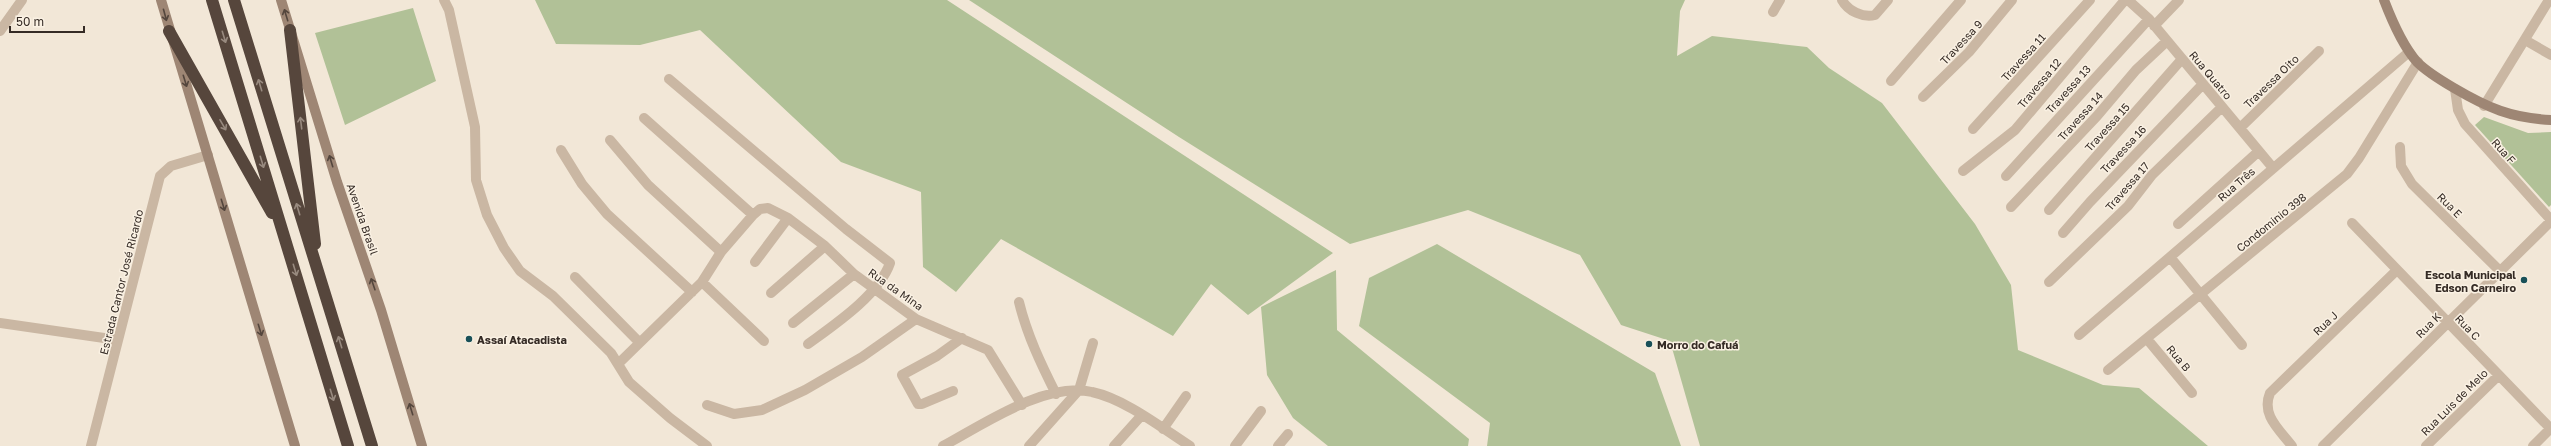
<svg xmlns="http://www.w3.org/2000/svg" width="2551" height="446" font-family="'Golos Text',sans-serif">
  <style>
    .green { fill: #b1c197 }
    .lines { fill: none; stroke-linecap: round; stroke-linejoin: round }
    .street { stroke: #cab7a3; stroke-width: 10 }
    .secondary { stroke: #9e8674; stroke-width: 10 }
    .highway { stroke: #56463c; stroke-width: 12 }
    .oneway { stroke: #54463d }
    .oneway2 { stroke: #988a7f }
    .poi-dot { fill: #195058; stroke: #faf1e3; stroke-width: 1.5 }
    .labels { text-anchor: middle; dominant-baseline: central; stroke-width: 3; stroke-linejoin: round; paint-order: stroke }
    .street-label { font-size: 11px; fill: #352b25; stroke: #faf1e3 }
    .poi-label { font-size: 11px; font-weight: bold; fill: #352b25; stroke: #faf1e3; text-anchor: start }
  </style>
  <rect width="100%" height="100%" fill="#f2e7d7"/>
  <path class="green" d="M535,0H947L1333,253L1248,315L1211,284L1173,336L1001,239L956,292L923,267L921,192L841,162L700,30L640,45L556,44Z
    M969,0H1685L1680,11L1677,56L1712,36L1807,47L1829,68L1882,103L1975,224L2011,285L2018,350L2103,385L2139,388L2208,446H1700L1670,341L1621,325L1580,255L1468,210L1350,244L1179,137Z
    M413,8L436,81L345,125L315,33Z
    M2484,117L2528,133L2551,132V205L2549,207L2475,125Z
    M1437,244L1655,373L1681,446H1487L1490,423L1359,326L1369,278Z
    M1336,270L1337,330L1469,439L1468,446H1328L1293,418L1267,375L1261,307Z"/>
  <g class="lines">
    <path class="street" d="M444,0L449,10L475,127L476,180L487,215L504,248L520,271L553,296L611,353L629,382L670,418L707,446
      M1842,0C1848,11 1863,18 1875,15L1888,0
      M2128,0L2149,19L2273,168
      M1773,12L1780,0
      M2154,26L2179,0
      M0,31L22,0
      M2525,40L2551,55
      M669,79L846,229L890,263C879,295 834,325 808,344
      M1891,81L1961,0
      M2455,89L2458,110L2465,124L2551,220
      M1923,97L1969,52L2012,0
      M2484,106L2549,0
      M644,118L753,215
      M2240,128L2319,51
      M1973,129L2090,0
      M610,140L648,185L721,252
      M2400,147L2401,166L2412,184L2500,271
      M561,150L582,184L607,214L692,292
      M1963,171L2015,130L2125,0
      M2006,176L2149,19
      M2011,207L2097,116L2136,70L2167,41
      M2049,210L2182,59
      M2352,223L2551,429
      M2178,224L2259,151
      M2063,233L2090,202L2203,84
      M2170,257L2242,345
      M755,262L788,218
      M575,277L639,342
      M702,282L764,341
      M2049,282L2128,206L2152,175L2222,107
      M771,293L825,246
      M1019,302C1027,335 1041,364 1056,394
      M0,323L118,340
      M793,323L854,274
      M2079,335L2409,52
      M2147,339L2192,393
      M619,363L702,282L721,252L753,215L760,209L768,208L788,218L825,246L854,274L916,319L988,350L1022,405
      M2108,370L2347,174L2359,158L2418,62
      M953,391L922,404H918L902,375L937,356L962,338
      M707,405L734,414L762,410L805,390L862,357L916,319
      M1163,429L1186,396
      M91,446L160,176L171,166L208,155
      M943,446C982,425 1046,381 1092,392C1125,399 1162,428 1190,446
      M1029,446L1079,390L1093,343
      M1114,446L1141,416
      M1235,446L1261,411
      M1278,446L1288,434
      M2292,446C2279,429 2261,415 2270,393L2397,270
      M2323,446L2551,221
      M2426,446L2498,376
      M2533,446L2551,428"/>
    <path class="secondary" d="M161,0L295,446
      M281,0L337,182L381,310L422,446
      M2384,0C2392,21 2402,45 2417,62C2427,72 2442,81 2454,88C2488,108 2511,118 2551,120"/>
    <path class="highway" d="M212,0L348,446
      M234,0L372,446
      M290,30L315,244
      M169,31L272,213"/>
  </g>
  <defs><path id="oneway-shaft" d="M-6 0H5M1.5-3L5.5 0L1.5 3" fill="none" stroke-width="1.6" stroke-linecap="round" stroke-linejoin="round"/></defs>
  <g class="oneway">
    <use href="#oneway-shaft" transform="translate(165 15) rotate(75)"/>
    <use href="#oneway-shaft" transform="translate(286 15) rotate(-107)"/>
    <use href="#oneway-shaft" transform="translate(185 81) rotate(73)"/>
    <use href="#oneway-shaft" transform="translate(331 161) rotate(-107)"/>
    <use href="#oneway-shaft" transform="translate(223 205) rotate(73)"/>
    <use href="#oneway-shaft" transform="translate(373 284) rotate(-109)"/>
    <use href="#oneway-shaft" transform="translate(260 330) rotate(73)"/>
    <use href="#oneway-shaft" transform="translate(411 409) rotate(-107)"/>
  </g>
  <g class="oneway2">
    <use href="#oneway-shaft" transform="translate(224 37) rotate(73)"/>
    <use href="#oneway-shaft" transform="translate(260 85) rotate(-107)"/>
    <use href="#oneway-shaft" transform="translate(301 123) rotate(-97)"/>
    <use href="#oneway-shaft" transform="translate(223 125) rotate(60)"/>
    <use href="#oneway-shaft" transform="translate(262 162) rotate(73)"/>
    <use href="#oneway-shaft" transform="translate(298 209) rotate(-107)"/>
    <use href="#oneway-shaft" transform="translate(295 270) rotate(73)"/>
    <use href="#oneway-shaft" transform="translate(340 342) rotate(-107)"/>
    <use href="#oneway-shaft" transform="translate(332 395) rotate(73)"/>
  </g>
  <g class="poi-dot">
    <circle cx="2524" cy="280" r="4"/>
    <circle cx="469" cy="339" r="4"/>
    <circle cx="1649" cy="344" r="4"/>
  </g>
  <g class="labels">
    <g class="street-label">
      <text transform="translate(1961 42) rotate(-47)">Travessa 9</text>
      <text transform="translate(2023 57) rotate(-48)">Travessa 11</text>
      <text transform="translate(2211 75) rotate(50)">Rua Quatro</text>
      <text transform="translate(2271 81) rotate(-44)">Travessa Oito</text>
      <text transform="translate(2039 83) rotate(-50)">Travessa 12</text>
      <text transform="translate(2068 89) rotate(-48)">Travessa 13</text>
      <text transform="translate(2080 116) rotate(-48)">Travessa 14</text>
      <text transform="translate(2107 127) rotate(-48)">Travessa 15</text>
      <text transform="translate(2123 149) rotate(-47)">Travessa 16</text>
      <text transform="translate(2504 151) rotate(48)">Rua F</text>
      <text transform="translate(2236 184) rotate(-41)">Rua Três</text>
      <text transform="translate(2127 186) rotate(-49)">Travessa 17</text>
      <text transform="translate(2450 205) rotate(45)">Rua E</text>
      <text transform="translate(363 219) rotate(71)">Avenida Brasil</text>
      <text transform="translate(2271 222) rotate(-39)">Condominio 398</text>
      <text transform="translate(121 282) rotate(-76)">Estrada Cantor José Ricardo</text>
      <text transform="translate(896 289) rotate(35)">Rua da Mina</text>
      <text transform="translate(2325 323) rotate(-44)">Rua J</text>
      <text transform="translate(2428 325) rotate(-45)">Rua K</text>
      <text transform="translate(2468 327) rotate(46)">Rua C</text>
      <text transform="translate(2179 358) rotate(50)">Rua B</text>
      <text transform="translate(2454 402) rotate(-45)">Rua Luis de Melo</text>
    </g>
    <g class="poi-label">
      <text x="2516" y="274" text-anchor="end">Escola Municipal<tspan x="2516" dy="13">Edson Carneiro</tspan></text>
      <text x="477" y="339">Assaí Atacadista</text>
      <text x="1657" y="344">Morro do Cafuá</text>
    </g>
  </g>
  <path d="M10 26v6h74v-6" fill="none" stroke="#352b25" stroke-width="2"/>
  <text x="16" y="26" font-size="12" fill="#352b25" stroke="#faf1e3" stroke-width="3" paint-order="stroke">50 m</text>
</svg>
